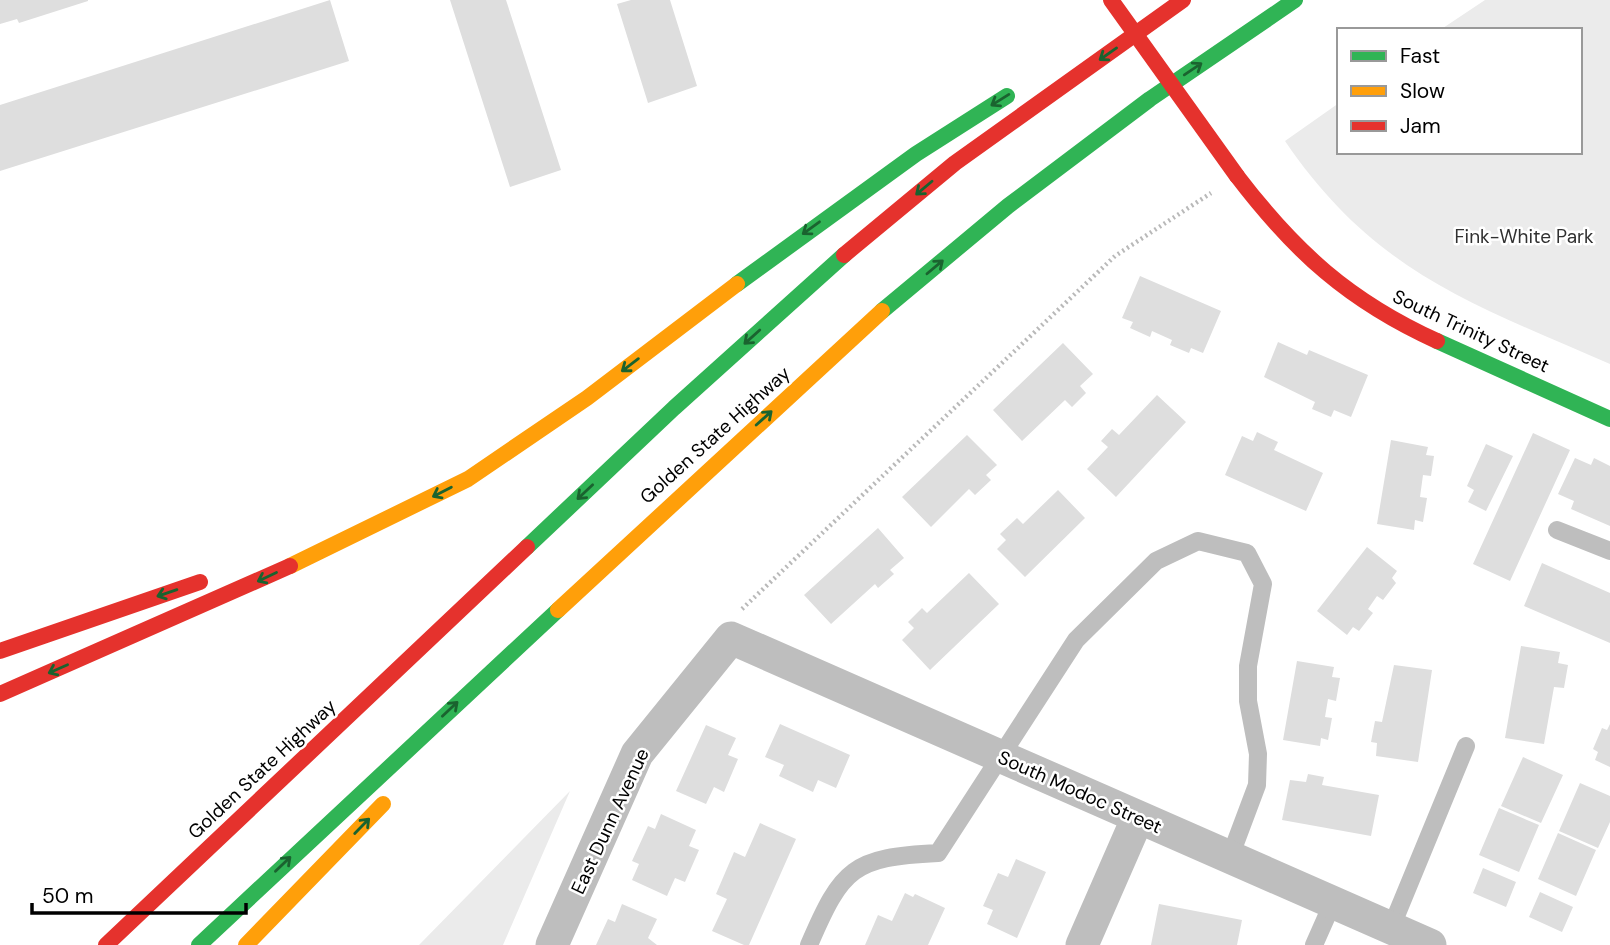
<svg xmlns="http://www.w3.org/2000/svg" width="1610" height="945" font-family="'DM Sans',sans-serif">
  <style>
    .green { fill: #ebebeb }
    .building { fill: #dedede }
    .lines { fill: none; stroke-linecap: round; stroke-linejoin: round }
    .path { stroke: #b9b9b9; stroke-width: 4.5; stroke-dasharray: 2 3.5; stroke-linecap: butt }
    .lane { stroke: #bebebe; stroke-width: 18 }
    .street { stroke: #bebebe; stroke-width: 33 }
    .fast { stroke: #30b455; stroke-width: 16 }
    .slow { stroke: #ff9f0a; stroke-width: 16 }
    .jam { stroke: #e5322d; stroke-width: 16 }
    .jam-bridge { stroke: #e5322d; stroke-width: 16 }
    .oneway { stroke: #1a632f }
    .labels { text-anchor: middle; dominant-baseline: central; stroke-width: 5; stroke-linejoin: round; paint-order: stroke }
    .park-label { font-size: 19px; fill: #313131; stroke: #fff }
    .street-label { font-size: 19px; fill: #000; stroke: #fff }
  </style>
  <rect width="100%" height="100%" fill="#fff"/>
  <path class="green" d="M1485,0H1610V364C1471,303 1375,273 1285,141L1339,103V152H1580V30H1440Z
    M570,791L503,945H419Z"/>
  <path class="building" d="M0,0H88V1L19,23L17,19L0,24Z
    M330,0L349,61L0,171V105Z
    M450,0H506L561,170L510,187Z
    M631,0H670L697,86L648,103L617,4Z
    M1140,276L1221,311L1203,353L1191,348L1189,353L1170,345L1172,340L1152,331L1150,337L1130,328L1133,322L1122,318Z
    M1278,342L1307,355L1309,350L1368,375L1351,417L1334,410L1331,417L1312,409L1315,402L1264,377Z
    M1063,343L1093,374L1080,386L1086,393L1072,407L1065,400L1022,441L993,410Z
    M1157,395L1186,422L1116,497L1087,469L1108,447L1101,441L1112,429L1119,435Z
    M1257,432L1278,442L1274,450L1323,473L1306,511L1225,475L1242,436L1253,441Z
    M1533,433L1570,450L1510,581L1473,564Z
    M967,435L997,465L986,475L991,480L975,495L969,489L931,527L902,497Z
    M1391,440L1428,447L1426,455L1434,456L1431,476L1423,475L1420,497L1427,498L1423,522L1415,520L1414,530L1377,524Z
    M1486,444L1513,456L1486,511L1468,502L1474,490L1467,486Z
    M1575,458L1591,465L1594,458L1610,466V526L1571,509L1574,501L1558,494Z
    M1058,490L1085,518L1025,577L997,549L1006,540L1000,534L1017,518L1023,524Z
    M878,528L904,558L890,570L894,574L878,588L875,584L831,624L804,595Z
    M1367,547L1397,571L1392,578L1396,583L1383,600L1377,596L1368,609L1373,613L1359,631L1353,627L1347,635L1317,611Z
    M1542,563L1610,593V643L1524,606Z
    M969,573L999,604L930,670L902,640L914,628L908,622L922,608L927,613Z
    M1521,646L1560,652L1558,663L1568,665L1564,688L1554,687L1544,744L1505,738Z
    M1297,661L1334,667L1332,677L1340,678L1336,701L1328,699L1325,717L1332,718L1328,740L1321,738L1320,746L1283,740Z
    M1394,665L1432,670L1418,762L1376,756L1377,743L1371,742L1375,721L1382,722Z
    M780,724L850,755L836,788L818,780L813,792L779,776L784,765L765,757Z
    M1610,724V767L1595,760L1598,752L1593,749L1602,728L1607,730Z
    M706,725L736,738L728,755L738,759L724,792L714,787L706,804L676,791Z
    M1523,757L1563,775L1541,823L1501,806Z
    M1308,774L1324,777L1322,785L1379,795L1371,836L1282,820L1290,780L1306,782Z
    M1580,783L1610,796V822L1598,848L1559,831Z
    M1499,808L1539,825L1519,872L1479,855Z
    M661,814L696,830L689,846L699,850L685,882L675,878L667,896L632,880L639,864L632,861L648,826L655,829Z
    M760,823L796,839L749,945H744L712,931L727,899L716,894L734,852L745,857Z
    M1558,833L1596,850L1576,896L1538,879Z
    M1016,859L1046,872L1017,938L987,924L993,910L983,906L998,873L1008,877Z
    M1483,868L1516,882L1506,907L1473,893Z
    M1540,892L1573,907L1562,932L1529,917Z
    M905,893L913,897L915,894L945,908L928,945H865L878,915L892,921Z
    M622,904L657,919L648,938L657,945H596L608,919L615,922Z
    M1159,904L1242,920L1237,945H1151Z"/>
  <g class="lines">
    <path class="path" d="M742,609L1115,256L1211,193"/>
    <path class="lane" d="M1557,530L1610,551
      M1391,928L1466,746
      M809,945C842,868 853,857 938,853L1076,640L1156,561L1198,541L1247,553L1263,584L1248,666V701L1258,754L1257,785L1230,857
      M1314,945L1333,902"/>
    <path class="street" d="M552,945L637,754L731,638L1430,945
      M1082,945L1138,817"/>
    <path class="fast" d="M737,284L916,154L1007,96
      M882,311L1008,206L1150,99L1295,0
      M1437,341L1610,419
      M527,547L674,408L844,255
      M199,945L558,610"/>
    <path class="slow" d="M290,566L468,479L587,398L737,284
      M558,610L882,311
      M246,945L383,804"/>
    <path class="jam" d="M1237,176C1295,252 1349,301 1437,341
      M844,255L955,163L1183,0
      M0,651L200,582
      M0,694L290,566
      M106,945L527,547"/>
    <path class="jam-bridge" d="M1111,0L1237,176"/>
  </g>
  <defs><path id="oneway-shaft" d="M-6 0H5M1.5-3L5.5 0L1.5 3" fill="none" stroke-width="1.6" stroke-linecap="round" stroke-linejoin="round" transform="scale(1.75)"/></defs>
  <g class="oneway">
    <use href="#oneway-shaft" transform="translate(1108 54) rotate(145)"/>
    <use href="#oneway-shaft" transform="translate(1193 69) rotate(-34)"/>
    <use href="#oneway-shaft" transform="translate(1000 100) rotate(148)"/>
    <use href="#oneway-shaft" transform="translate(924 188) rotate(140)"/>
    <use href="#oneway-shaft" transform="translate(811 228) rotate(144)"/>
    <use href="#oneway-shaft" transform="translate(935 267) rotate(-40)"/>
    <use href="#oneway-shaft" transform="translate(752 337) rotate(138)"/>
    <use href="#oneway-shaft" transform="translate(630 365) rotate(143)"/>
    <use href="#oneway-shaft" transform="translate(764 418) rotate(-42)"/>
    <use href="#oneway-shaft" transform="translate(442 492) rotate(153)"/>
    <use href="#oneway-shaft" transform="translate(585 492) rotate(137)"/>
    <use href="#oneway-shaft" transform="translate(267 577) rotate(155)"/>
    <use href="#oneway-shaft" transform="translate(167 593) rotate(161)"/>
    <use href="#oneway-shaft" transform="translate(58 669) rotate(156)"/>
    <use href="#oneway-shaft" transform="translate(450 709) rotate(-43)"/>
    <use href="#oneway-shaft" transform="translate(362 826) rotate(-46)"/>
    <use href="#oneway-shaft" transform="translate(283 864) rotate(-44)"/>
  </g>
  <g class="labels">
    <g class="park-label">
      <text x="1524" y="236">Fink-White Park</text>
    </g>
    <g class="street-label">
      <text transform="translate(1471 331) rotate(25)">South Trinity Street</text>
      <text transform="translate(715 435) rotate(-42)">Golden State Highway</text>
      <text transform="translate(262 769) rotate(-43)">Golden State Highway</text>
      <text transform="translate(1080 792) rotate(24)">South Modoc Street</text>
      <text transform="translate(610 821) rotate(-65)">East Dunn Avenue</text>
    </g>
  </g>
  <rect x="1337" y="28" width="245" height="126" fill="#ffffff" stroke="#999999" stroke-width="2"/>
  <rect x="1351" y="51" width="35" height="10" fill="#30b455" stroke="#999999" stroke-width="2"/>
  <text x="1400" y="63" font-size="21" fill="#000000">Fast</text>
  <rect x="1351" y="86" width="35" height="10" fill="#ff9f0a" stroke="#999999" stroke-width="2"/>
  <text x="1400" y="98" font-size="21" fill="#000000">Slow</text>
  <rect x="1351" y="121" width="35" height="10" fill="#e5322d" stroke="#999999" stroke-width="2"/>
  <text x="1400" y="133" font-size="21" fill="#000000">Jam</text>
  <path d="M32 903v10h214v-10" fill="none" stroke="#000000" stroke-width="3.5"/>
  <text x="42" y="903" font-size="21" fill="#000000" stroke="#ffffff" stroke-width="5" paint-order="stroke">50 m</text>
</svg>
